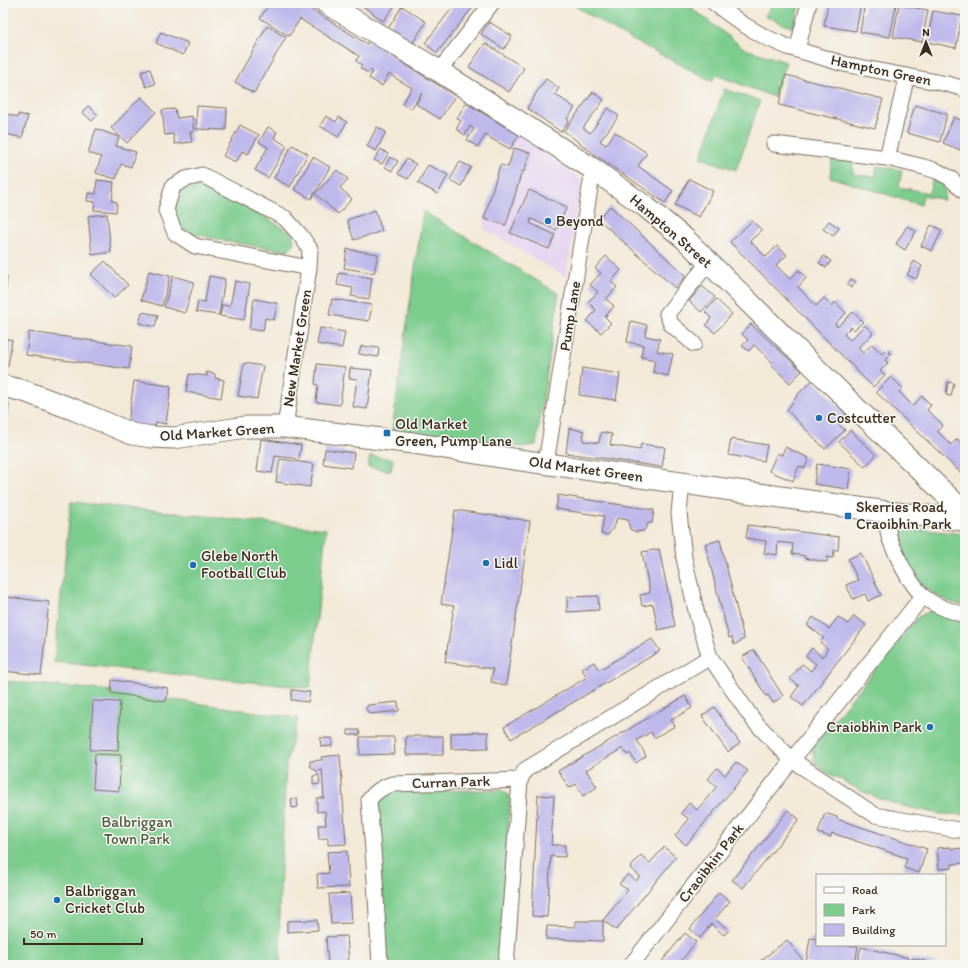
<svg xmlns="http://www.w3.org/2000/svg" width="968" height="968" font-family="Itim,sans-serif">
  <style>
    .built { fill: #e5d3f1 }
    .green { fill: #7ccc8d; stroke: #5c7b56 }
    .building { fill: #beb8eb }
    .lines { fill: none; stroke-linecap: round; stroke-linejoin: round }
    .street-casing { stroke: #7b6d5f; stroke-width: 17 }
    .secondary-casing { stroke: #7b6d5f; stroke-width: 23 }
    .street { stroke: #fff; stroke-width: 15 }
    .secondary { stroke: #fff; stroke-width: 21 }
    .poi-dot { fill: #1f6fb2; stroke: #f6f6f2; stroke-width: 1.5 }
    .labels { text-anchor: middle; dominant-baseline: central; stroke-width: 3; stroke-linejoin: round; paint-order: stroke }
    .street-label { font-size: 15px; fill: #3b2a1e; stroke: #f6f6f2 }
    .poi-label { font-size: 15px; fill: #3b2a1e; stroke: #f6f6f2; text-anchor: start }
    .park-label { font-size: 15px; fill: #4e5b3f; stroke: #f6f6f2 }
  </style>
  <rect width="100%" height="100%" fill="#f6f6f2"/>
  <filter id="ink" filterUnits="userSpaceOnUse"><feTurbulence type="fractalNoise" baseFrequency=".025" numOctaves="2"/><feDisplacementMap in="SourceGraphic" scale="8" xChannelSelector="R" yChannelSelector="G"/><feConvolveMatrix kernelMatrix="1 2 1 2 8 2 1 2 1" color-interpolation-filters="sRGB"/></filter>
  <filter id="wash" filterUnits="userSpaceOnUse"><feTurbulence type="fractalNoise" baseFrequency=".012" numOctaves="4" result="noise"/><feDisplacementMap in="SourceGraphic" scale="16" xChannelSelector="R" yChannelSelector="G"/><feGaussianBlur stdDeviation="0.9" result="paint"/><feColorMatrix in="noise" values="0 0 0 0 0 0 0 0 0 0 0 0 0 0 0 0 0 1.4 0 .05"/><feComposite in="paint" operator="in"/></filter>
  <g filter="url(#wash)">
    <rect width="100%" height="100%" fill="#f3e9d7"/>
    <path class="built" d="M520,133L582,181L566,277L484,229L485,221Z"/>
    <path class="green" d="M570,3H685L745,49L786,62L774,97L716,75L712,81L619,33Z
      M774,3H800L793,28L765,16Z
      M724,89L760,101L736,170L701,158Z
      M832,159L853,162V174L875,177L877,166L902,170L899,187L929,193L933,177C945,183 946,187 944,200L923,195L921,205L830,177Z
      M192,185H205L246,206L290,232L293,235L294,244L288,250H279L224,241L185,231L179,225L173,213L175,196L181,190Z
      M423,211L559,294L536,445L521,447L392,430Z
      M370,456L393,459L391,471L368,467Z
      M71,502L326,529L310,688L54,662Z
      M897,527L965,534V606C934,600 914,581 901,553C898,545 897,536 895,529Z
      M932,610L957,621L965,622V815L941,814L902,806L883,800L864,792L824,771L815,764L812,747L918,617Z
      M3,681L113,691L298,718L286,764L279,913L281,965H3Z
      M500,790L510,796L499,965H386L377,805L392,791Z"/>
    <g id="blocks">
      <path class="building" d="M270,3H301L367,44L369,41L455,96L440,119L416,104L422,94H421L411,109L402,104L412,88L389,74L382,86L369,78L373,72L370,70L368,73L360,68L362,65L356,61L359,56L300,19L289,36L260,18Z
        M359,3H397L383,21Z
        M456,3H476L437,53L425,43Z
        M828,3H861L856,31L824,26Z
        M865,3H883L896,5L890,37L860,32Z
        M899,5L928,10L922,42L893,37Z
        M402,6L426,22L412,44L388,29Z
        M933,11L962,16L956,48L927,42Z
        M489,22L512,36L504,49L481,34Z
        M267,26L286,37L254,93L235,82Z
        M161,32L188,43L183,55L156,43Z
        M485,43L524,68L509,92L469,67Z
        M150,69L155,84L146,87L141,72Z
        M786,75L883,99L875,128L779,105Z
        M546,79L559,88L555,94L575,108L567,119L569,121L561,132L527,108L535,96H534Z
        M593,92L604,100L583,128L590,133L608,108L619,116L600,141L606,145L615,132L647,153L638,166L673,191L665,203L594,154L564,131Z
        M141,97L156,112L127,143L111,128Z
        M466,103L519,135L510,149L490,138V137L486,134L478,147L467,140L474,129L470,126L465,135L456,129L461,121L457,118Z
        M915,105L947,114L940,142L907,133Z
        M88,106L98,115L92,121L82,112Z
        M197,106L227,108L226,130L196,129Z
        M175,109L177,118L192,116L194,132H190L192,142L175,144L173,134L165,135L162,110Z
        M3,113L18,117V114L28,116L22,138L3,133Z
        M326,116L336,122L339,117L347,122L338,137L320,126Z
        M954,117L965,122V152L943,143Z
        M240,125L259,135L248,154L242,151L236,162L223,156Z
        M268,127L277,132L274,138L287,146L268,178L255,170L268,147L259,142Z
        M377,127L386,132L376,151L367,146Z
        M96,129L119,137L116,146L136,152L131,167L121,164L116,179L96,173L101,157L88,153Z
        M292,145L308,154L290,187L274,178Z
        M514,148L530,153L524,172L522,171L506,225L484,219L500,165L508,167Z
        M381,149L388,154L382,164L374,160Z
        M313,157L330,167L311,199L294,189Z
        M390,157L398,161L392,171L385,167Z
        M406,159L416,164L408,179L398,174Z
        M460,162L471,167L461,186L450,180Z
        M428,165L448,175L438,194L418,183Z
        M337,170L348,179L340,188L352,199L338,214L315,194Z
        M689,179L713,191L699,217L675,205Z
        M97,180L114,182L112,201L117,202L116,212L94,210L95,202L87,201L88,193L96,194Z
        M529,190L567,207L556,230L531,219L530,223L555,235L549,249L510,233Z
        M610,206L686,276L675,288L598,219Z
        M375,210L382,231L354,240L347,220Z
        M107,214L111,252L92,255L88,216Z
        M752,221L762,230L750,241L766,257L777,246L787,255L776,265L790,279L799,270L806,278L798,287L816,306L824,298L832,306L835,302L846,313L835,324L837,327L853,312L863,322L854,330L851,327L844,334L850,340L865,325L873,333L858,348L863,353L872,344L882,354L887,349L891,354L885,360L888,363L880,371L885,375L873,387L730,242Z
        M829,221L839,228L833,236L823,229Z
        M931,225L942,230L932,251L921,246Z
        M907,226L916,231L905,250L896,244Z
        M347,249L378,254L374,273L344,268Z
        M606,256L621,270L611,282L617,287L606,299L614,306L605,317L611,323L601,333L587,321L596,310L588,302L598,292L590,285L601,273L595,268Z
        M824,256L831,261L826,268L819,263Z
        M105,261L128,285L114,298L91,274Z
        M914,261L922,266L916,279L907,275Z
        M149,271L170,276L162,306L141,300Z
        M339,273L372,278L369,299L351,296L353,288L337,285Z
        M3,276L7,277L6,289L3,288Z
        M173,276L194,282L185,313L164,307Z
        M209,276L225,279L219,315L196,312L198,301L205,302Z
        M851,279L856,282L851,288L847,285Z
        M235,281L250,284L244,320L220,316L222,305L230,306Z
        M702,286L715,297L701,312L689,301Z
        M254,299L277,303L274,320L265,318L263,331L249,329Z
        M332,299L372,305L369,321L329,315Z
        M716,299L732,314L715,333L706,325L711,318L705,312Z
        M142,312L158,315L155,327L139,323Z
        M631,321L647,325L645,336L660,339L657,351L673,354L668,376L653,372L655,360L641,357L643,345L627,342Z
        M751,324L802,371L790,383L771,365L773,363L754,345L749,351L742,346L748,340L742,334Z
        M320,328L345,332L342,348L317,344Z
        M29,332L132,346L129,369L26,355Z
        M3,338L12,340L8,366H3Z
        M361,346L379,348L378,357L359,354Z
        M244,363L263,366L257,399L238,396Z
        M317,364L345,367L340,405L316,402L318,385L315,384Z
        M350,368L372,370L367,409L353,407L357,379L349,378Z
        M582,368L620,374L616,400L579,395Z
        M207,372L215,374V378L224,380L221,398L186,392L189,374L207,376Z
        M891,377L903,388L899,392L913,406L922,396L931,405L927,410L943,425L937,431L951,445L957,439L965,446V471L962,474L876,392Z
        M813,380L846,414L837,423L845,430L825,449L787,410L799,393Z
        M134,381L171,386L166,424L156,422L155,428L128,424Z
        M948,382L954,383L951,396L946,395Z
        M3,402L9,403L7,418L3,417Z
        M569,428L584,431L583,441L599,443L601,432L612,434L610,445L640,450L641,444L665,447L662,467L566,453Z
        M850,430L876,455L865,467L839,442Z
        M261,439L301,445L299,459L275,456L272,473L257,471Z
        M731,439L767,445L764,461L728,455Z
        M785,447L809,458L805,468L799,466L793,481L769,471L777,453L782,455Z
        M325,449L354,453L352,468L323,464Z
        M280,459L314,464L310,487L276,482Z
        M817,464L851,469L848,489L814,484Z
        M558,495L654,510L652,523H648L646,528L643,531L636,532L630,529L629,526L628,520L617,518L615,525L608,535L601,534L604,516L556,509Z
        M455,510L530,521L506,685L491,682L493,669L445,662L454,606L441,604Z
        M748,525L839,537L838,550H834L833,558L827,557V562L804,558L805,556L792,554L793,544L778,542L777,555L764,553L766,541L746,538Z
        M720,540L744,639L734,645L732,637L729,638L705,544Z
        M659,549L675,626L658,630L653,604L642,606L640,595L650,593L642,552Z
        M861,553L881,595L868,601L865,594L853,599L846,585L858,580L848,559Z
        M598,596L599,610L567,612V597Z
        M7,597L49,602L41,675L3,671V630Z
        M854,616L866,625L803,706L791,697L799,686L790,679L802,664L811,671L816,664L806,656L812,648L822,657L828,649L820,642L824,638L807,625L813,617L829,629L838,617L848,624Z
        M652,639L660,651L511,739L504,727L587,677L582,669L594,662L599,670Z
        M754,650L783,696L773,703L768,695L766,696L742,657Z
        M112,680L168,688L166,701L111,693Z
        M292,690L310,692L308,702L291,700Z
        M685,696L692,708L671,720L675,726L654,738L651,732L637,740L646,756L636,763L630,753L627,755L623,748L586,770L597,787L583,796L576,784L569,788L558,771Z
        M93,701L120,702L118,751L90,750Z
        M398,702L399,711L370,714L366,709L368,705Z
        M714,707L740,743L728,752L702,716Z
        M348,730H359L360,735H348Z
        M488,732V748L451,749V733Z
        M406,736H443V755H406Z
        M360,737H394L395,754L360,755Z
        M320,738H332V746L321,747Z
        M95,754L121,755L119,791L93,789Z
        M340,755L346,844L328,845V838L319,839L318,825H326L325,811L317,812V798H324L322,770L316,771L310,766V761L322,760L321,757Z
        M736,762L748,771L686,845L675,836L689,819L681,813L689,803L697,810L717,786L708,779L717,768L725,775Z
        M319,775L320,784L313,785V776Z
        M538,795L554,796L551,845H565V857L551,856L547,917L532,916Z
        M297,798L298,807L292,808L291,799Z
        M788,810L799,819L743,888L732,880Z
        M825,813L837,817V819L927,849L919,873L904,868L907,858L832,833L831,837L818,833Z
        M664,847L676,857L616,930L603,920L628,890L619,884L628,874L636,881L640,876L630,868L641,855L650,863Z
        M951,847V849L965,848V863L952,864V868L939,869L937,848Z
        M347,851L349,887L318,888L317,874L329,873L327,852Z
        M719,892L730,901L715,919L729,930L724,935L711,924L700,938L690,929Z
        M350,893L352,923L331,924L329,894Z
        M317,920L318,930L287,932V921Z
        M575,921H603V941L546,939L547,926L575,927Z
        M685,933L696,942L682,960L687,965H659Z
        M347,936L349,965H328L326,937Z
        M810,938L817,939V945L858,946L855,965H820L806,963Z
        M787,940L803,960L796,965H755Z
        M861,947L909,958L908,965H857Z
        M912,958L937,964V965H910Z"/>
    </g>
  </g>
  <g filter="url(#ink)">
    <use href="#blocks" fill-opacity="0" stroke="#7b6d5f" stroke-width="1"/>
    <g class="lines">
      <g class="street-casing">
        <path id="street" d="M714,3L741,23L765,37L788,47L844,64L947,84L965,89
          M797,50L809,3
          M439,71L492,3
          M774,144L887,158L924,167L937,171L950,178L965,192
          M887,158L907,76
          M694,344L671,324L667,314L709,262
          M285,427L309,268L310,249L301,236L285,218L202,175L186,179L173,186L166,210L175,233L195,246L309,268
          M546,463L593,169
          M682,483L679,513L684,558L698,619L710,657L745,708L755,722L792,760L875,815L958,830L965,829
          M887,512C887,518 887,525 888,531C889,538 892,545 895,551C902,568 910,583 923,596C934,606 951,611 965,615
          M380,965L374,863L369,800C376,791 381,788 392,784L520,780
          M506,965L520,780L525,770L710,657
          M631,965L792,760L923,596"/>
      </g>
      <g class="secondary-casing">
        <path id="secondary" d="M326,3L439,71L593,169L646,207L685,239L855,407L962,510V520
          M3,386L24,391L75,410L132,434L152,437L174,438L246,427H285L413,443L513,459L887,512L965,520"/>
      </g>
      <use href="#street" class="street"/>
      <use href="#secondary" class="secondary"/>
    </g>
  </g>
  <g class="poi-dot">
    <circle cx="548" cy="221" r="4"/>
    <circle cx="819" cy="418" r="4"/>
    <rect x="383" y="429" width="8" height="8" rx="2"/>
    <rect x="844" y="512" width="8" height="8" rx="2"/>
    <circle cx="486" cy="563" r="4"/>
    <circle cx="193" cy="565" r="4"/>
    <circle cx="930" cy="727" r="4"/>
    <circle cx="57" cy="900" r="4"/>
  </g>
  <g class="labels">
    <g class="street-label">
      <text transform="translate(881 70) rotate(12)">Hampton Green</text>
      <text transform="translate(671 231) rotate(41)">Hampton Street</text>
      <text transform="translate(570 316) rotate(-81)">Pump Lane</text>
      <text transform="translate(297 348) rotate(-81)">New Market Green</text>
      <text transform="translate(217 432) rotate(-4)">Old Market Green</text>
      <text transform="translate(586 469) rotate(8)">Old Market Green</text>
      <text transform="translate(451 782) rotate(-2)">Curran Park</text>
      <text transform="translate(711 863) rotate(-52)">Craoibhin Park</text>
    </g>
    <g class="poi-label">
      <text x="556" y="221">Beyond</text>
      <text x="827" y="418">Costcutter</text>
      <text x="395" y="424">Old Market<tspan x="395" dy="17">Green, Pump Lane</tspan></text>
      <text x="856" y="507">Skerries Road,<tspan x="856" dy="17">Craoibhin Park</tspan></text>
      <text x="201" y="556">Glebe North<tspan x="201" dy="17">Football Club</tspan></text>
      <text x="494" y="563">Lidl</text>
      <text x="922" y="727" text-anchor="end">Craiobhin Park</text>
      <text x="65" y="891">Balbriggan<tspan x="65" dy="17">Cricket Club</tspan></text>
    </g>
    <g class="park-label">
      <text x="137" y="822">Balbriggan<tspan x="137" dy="17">Town Park</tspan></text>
    </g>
  </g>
  <rect width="968" height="968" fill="none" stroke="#f6f6f2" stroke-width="16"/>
  <rect x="816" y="874" width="130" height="72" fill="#f6f6f2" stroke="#aba49d"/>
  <rect x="824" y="887" width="20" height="6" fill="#ffffff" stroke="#aba49d"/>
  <text x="852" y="894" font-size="12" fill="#3b2a1e">Road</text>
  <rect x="824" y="904" width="20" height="12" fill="#7ccc8d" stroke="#aba49d"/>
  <text x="852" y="914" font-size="12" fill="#3b2a1e">Park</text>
  <rect x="824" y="924" width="20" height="12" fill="#beb8eb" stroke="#aba49d"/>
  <text x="852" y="934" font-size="12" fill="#3b2a1e">Building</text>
  <g transform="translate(926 42)" stroke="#f6f6f2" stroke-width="3" paint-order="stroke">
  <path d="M0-3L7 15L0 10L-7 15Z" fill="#3b2a1e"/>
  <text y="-6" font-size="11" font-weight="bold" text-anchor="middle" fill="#3b2a1e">N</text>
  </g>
  <path d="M24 938v6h118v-6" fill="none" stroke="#3b2a1e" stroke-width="2"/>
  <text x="30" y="938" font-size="12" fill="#3b2a1e" stroke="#f6f6f2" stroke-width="3" paint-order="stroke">50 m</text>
</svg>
